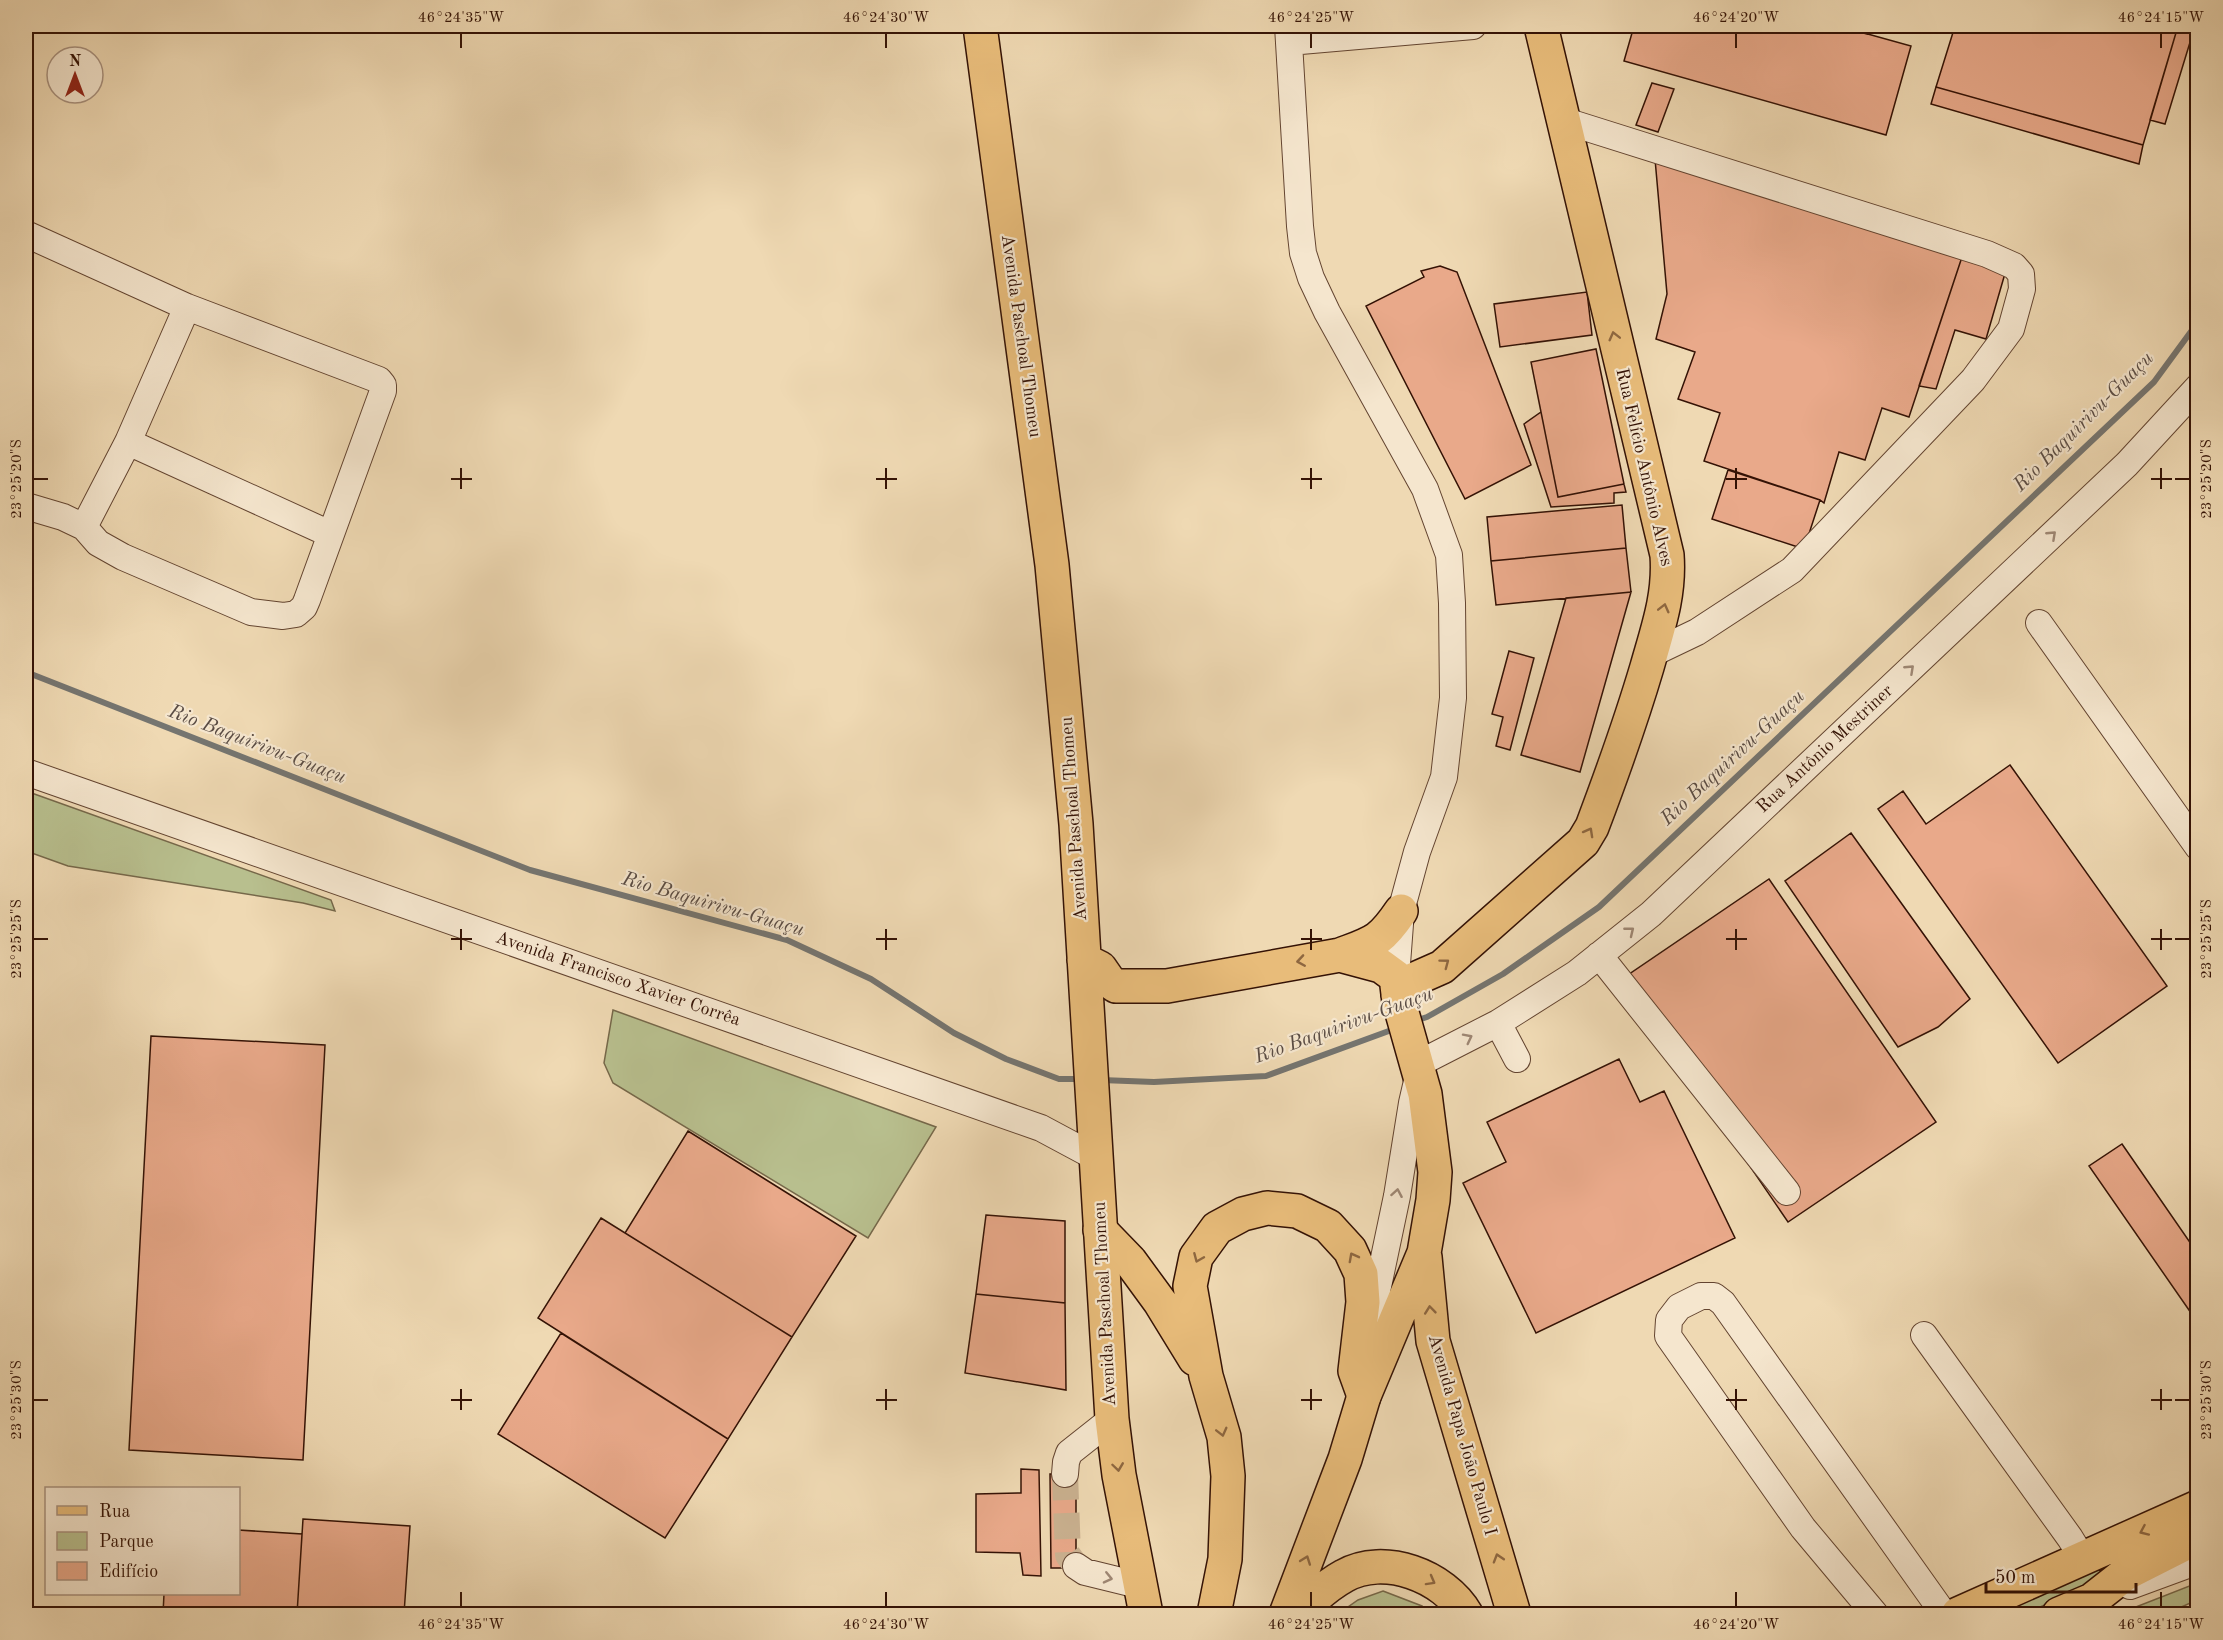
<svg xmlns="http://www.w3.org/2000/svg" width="2223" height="1640" font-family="'Old Standard TT',serif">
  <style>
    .green { fill: #b8bf8e; stroke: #76684a; stroke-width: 1.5 }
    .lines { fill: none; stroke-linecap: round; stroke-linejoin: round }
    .stream { stroke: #757570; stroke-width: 6 }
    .building { fill: #e9a98a; stroke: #341205; stroke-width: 1.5 }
    .minor-tunnel { stroke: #cab190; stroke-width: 26; stroke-dasharray: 26 13; stroke-linecap: butt }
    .minor-casing { stroke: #634430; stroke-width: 28 }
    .major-casing { stroke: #341205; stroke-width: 36 }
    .highway-casing { stroke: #341205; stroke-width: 36 }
    .minor { stroke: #f5e6ce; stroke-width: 26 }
    .major { stroke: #e8bc7a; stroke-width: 33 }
    .highway { stroke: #e8bc7a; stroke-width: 33 }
    .oneway { stroke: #8e6740 }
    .oneway2 { stroke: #9e8774 }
    .ticks { fill: none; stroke: #341205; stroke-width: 2 }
    .labels { text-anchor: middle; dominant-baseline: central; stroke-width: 4.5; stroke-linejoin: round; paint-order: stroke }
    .street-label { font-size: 18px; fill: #341205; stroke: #f5e6ce }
    .water-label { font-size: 20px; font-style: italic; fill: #5a4c44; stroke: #f5e6ce }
    .neatline { fill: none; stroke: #341205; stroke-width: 2 }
    .ticks-label { font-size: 15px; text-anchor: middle; fill: #341205 }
  </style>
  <rect width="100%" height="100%" fill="#efd9b3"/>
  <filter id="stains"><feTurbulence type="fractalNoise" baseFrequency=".00333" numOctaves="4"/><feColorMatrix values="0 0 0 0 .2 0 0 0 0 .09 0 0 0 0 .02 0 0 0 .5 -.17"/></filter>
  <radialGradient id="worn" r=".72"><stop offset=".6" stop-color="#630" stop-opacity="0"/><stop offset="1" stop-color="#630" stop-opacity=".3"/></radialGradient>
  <path class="green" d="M26,791L331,900L335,911L303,903L68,866L26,851Z
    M613,1010L936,1127L868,1238L613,1083L604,1063Z
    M2197,1522L2175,1547L2024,1614H1990Z
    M2197,1583V1600L2166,1614H2118Z
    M1383,1591L1422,1606L1430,1614H1338L1358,1600Z"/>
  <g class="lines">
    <path class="stream" d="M26,672L530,870L787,940L871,979L954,1033L1006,1059L1059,1079H1081
      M1415,1021L1427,1017L1503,974L1599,907L2154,382L2198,322
      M1101,1080L1154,1082L1266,1076L1397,1028"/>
  </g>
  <path class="building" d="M1634,26H1839L1911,46L1886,135L1624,61Z
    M1839,26H1869L1867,34Z
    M1955,26H2178L2143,145L1936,87Z
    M2178,26H2195L2165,124L2150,120Z
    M1652,83L1674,89L1658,132L1636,125Z
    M1936,87L2143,145L2139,164L1931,104Z
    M1655,159L1962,257L1909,417L1882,408L1865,460L1839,452L1824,503L1820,500L1704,461L1720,413L1678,399L1695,352L1656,339L1667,294Z
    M1962,257L2006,270L1986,339L1955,330L1936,389L1919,386Z
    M1440,266L1457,272L1531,465L1465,499L1366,306L1424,277L1421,271Z
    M1587,292L1592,335L1500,347L1494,304Z
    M1596,349L1624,484L1558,497L1531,362Z
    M1541,412L1558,497L1624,484L1626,492L1614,493V503L1551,507L1524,424Z
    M1728,470L1820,500L1804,549L1712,519Z
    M1622,505L1626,548L1491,561L1487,517Z
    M1626,548L1631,592L1496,605L1491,561Z
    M1631,592L1580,772L1521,755L1566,598Z
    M1509,651L1534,658L1510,750L1496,746L1503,717L1492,714Z
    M2010,765L2167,986L2058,1063L1878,809L1903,791L1926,824Z
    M1851,833L1970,999L1938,1027L1898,1047L1785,881Z
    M1769,879L1936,1122L1788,1222L1622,979Z
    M151,1036L325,1045L303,1460L129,1450Z
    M1619,1059L1640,1102L1664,1091L1735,1238L1536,1333L1463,1183L1506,1162L1487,1122Z
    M688,1131L856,1236L792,1337L625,1233Z
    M2122,1144L2198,1254V1323L2089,1166Z
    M986,1215L1065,1221V1303L976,1294Z
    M601,1218L792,1337L728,1439L538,1318Z
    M976,1294L1065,1303L1066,1390L965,1373Z
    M561,1333L728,1439L665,1538L498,1434Z
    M1021,1469L1039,1470L1041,1576L1023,1575L1020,1553L976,1552V1494L1021,1493Z
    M1050,1474H1076V1568H1051Z
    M303,1519L410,1526L404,1614H297Z
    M238,1530L302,1534L297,1614H163L164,1594H238Z"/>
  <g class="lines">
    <path class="minor-tunnel" d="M1065,1474L1068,1555L1076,1566"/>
    <g class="minor-casing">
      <path id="minor" d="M1288,26L1300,226L1303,253L1311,278L1327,312L1425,489L1449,555L1452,603L1453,698L1444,777L1417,852L1401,911L1396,977
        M1289,42L1473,26
        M1562,120L1987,254L2014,266L2021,274L2022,289L2011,329L1973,380L1792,570L1697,632L1651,654
        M26,234L187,307L379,380L383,385V391L307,600L304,607L296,614L283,616L251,612L123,557L98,543L84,527L63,517L26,506
        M128,442L330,534
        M84,527L128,442L187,307
        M2039,623L2198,847
        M26,772L1041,1128L1097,1158
        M1599,955L1787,1192
        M1498,1023L1517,1059
        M1416,1065L1498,1023L1577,973L1651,914L2127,464L2198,387
        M1372,1315L1397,1196L1412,1103L1418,1077
        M1924,1335L2070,1538L2083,1559
        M1065,1474L1066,1462L1069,1453L1112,1419
        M1076,1566L1085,1572L1142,1586
        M2130,1586L2198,1561
        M1875,1614L1803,1528L1668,1336L1669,1320L1679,1307L1701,1296H1714L1723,1303L1944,1614"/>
    </g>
    <g class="major-casing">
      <path id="major" d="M980,26L1052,565L1076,824L1112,1419L1119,1475L1146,1614
        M1340,955C1374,942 1380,942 1401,911
        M1084,960L1100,968L1109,981L1116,986H1167L1340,955L1381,966L1396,977L1399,1002L1425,1094L1435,1172L1433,1200L1424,1253L1364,1396L1345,1459L1286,1614
        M1398,995L1408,982L1442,967L1583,842L1592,827C1612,774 1631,721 1647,667C1658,628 1670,595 1667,555L1541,26
        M1425,1257L1433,1341L1514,1614
        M1298,1614C1304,1610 1308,1604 1314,1598C1323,1590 1333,1582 1344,1576C1384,1553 1444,1576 1466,1614
        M1958,1614L2198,1507
        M2059,1614L2092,1600L2125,1574L2198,1537"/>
    </g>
    <g class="highway-casing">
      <path id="highway" d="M1100,1230L1130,1261L1160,1302L1195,1359
        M1214,1614L1225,1559L1228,1476L1224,1437L1206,1376L1190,1286L1196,1257L1217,1228L1243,1214L1267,1208L1297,1211L1328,1226L1350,1250L1361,1274L1363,1302L1355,1371L1364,1396"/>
    </g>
    <use href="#minor" class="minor"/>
    <use href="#major" class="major"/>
    <use href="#highway" class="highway"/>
  </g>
  <defs><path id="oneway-chevron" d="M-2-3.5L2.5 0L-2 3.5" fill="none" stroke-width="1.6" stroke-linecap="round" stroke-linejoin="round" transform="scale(1.5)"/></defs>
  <g class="oneway">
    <use href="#oneway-chevron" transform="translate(1614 336) rotate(-104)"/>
    <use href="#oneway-chevron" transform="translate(1664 608) rotate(-76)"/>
    <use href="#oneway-chevron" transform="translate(1589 832) rotate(-61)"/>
    <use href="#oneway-chevron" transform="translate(1301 961) rotate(171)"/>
    <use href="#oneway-chevron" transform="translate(1445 963) rotate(-37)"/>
    <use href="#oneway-chevron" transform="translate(1353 1257) rotate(-118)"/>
    <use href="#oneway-chevron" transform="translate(1198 1258) rotate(113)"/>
    <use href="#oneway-chevron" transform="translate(1430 1310) rotate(-96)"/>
    <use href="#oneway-chevron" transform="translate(1222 1432) rotate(76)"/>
    <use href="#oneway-chevron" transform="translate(1118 1467) rotate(82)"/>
    <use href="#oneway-chevron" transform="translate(2144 1531) rotate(156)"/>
    <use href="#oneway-chevron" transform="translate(1498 1558) rotate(-107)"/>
    <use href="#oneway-chevron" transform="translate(1306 1560) rotate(-70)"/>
    <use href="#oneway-chevron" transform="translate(1431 1581) rotate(29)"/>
  </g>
  <g class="oneway2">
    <use href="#oneway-chevron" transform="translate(2052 535) rotate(-43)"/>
    <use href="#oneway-chevron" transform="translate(1910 669) rotate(-43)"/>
    <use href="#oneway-chevron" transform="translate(1630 931) rotate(-39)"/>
    <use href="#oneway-chevron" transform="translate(1468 1038) rotate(-27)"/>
    <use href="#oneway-chevron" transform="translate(1397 1193) rotate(-80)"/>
    <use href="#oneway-chevron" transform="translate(1108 1578) rotate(13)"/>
  </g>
  <path class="ticks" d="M461,33V48M886,33V48M1311,33V48M1736,33V48M2161,33V48M461,468V489M886,468V489M1311,468V489M1736,468V489M2161,468V489M33,479H48M451,479H472M876,479H897M1301,479H1322M1726,479H1747M2151,479H2172M2175,479H2190M461,929V950M886,929V950M1311,929V950M1736,929V950M2161,929V950M33,939H48M451,939H472M876,939H897M1301,939H1322M1726,939H1747M2151,939H2172M2175,939H2190M461,1389V1410M886,1389V1410M1311,1389V1410M1736,1389V1410M2161,1389V1410M33,1400H48M451,1400H472M876,1400H897M1301,1400H1322M1726,1400H1747M2151,1400H2172M2175,1400H2190M461,1592V1607M886,1592V1607M1311,1592V1607M1736,1592V1607M2161,1592V1607"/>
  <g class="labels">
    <g class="street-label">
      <text transform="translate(1021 336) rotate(82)">Avenida Paschoal Thomeu</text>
      <text transform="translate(1644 467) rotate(77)">Rua Felício Antônio Alves</text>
      <text transform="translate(1825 749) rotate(-43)">Rua Antônio Mestriner</text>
      <text transform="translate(1074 819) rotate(-94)">Avenida Paschoal Thomeu</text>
      <text transform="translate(618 979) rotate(19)">Avenida Francisco Xavier Corrêa</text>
      <text transform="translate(1105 1304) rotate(-93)">Avenida Paschoal Thomeu</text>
      <text transform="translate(1462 1435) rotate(74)">Avenida Papa João Paulo I</text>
    </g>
    <g class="water-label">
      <text transform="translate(2084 422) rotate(-45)">Rio Baquirivu-Guaçu</text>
      <text transform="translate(257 745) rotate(21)">Rio Baquirivu-Guaçu</text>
      <text transform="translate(1733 758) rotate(-43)">Rio Baquirivu-Guaçu</text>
      <text transform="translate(713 905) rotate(16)">Rio Baquirivu-Guaçu</text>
      <text transform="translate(1344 1026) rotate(-20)">Rio Baquirivu-Guaçu</text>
    </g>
  </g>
  <rect width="2223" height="1640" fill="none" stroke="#efd9b3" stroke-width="66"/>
  <rect x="45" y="1487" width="195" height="108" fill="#f5e6ce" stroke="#a8917e" stroke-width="1.5"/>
  <rect x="57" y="1506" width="30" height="9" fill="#e8bc7a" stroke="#a8917e" stroke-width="1.5"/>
  <text x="99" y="1517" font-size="18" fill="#341205">Rua</text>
  <rect x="57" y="1532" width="30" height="18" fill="#b8bf8e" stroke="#a8917e" stroke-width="1.5"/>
  <text x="99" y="1547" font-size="18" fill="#341205">Parque</text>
  <rect x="57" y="1562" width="30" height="18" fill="#e9a98a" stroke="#a8917e" stroke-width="1.5"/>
  <text x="99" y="1577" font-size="18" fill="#341205">Edifício</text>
  <g transform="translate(75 75)"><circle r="28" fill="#f5e6ce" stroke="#a8917e" stroke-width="1.5"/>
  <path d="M0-4.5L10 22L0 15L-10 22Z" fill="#8f2418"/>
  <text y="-9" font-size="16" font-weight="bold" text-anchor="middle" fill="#341205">N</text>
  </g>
  <path d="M1986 1583v9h150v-9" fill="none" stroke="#341205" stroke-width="3"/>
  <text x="1995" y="1583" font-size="18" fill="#341205" stroke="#f5e6ce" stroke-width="4.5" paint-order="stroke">50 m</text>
  <rect x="33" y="33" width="2157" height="1574" class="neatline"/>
  <g class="ticks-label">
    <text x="461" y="22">46°24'35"W</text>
    <text x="886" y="22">46°24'30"W</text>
    <text x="1311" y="22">46°24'25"W</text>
    <text x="1736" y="22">46°24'20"W</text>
    <text x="2161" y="22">46°24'15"W</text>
    <text transform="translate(16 479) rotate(-90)" y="5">23°25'20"S</text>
    <text transform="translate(2206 479) rotate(-90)" y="5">23°25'20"S</text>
    <text transform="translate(16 939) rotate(-90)" y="5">23°25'25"S</text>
    <text transform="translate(2206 939) rotate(-90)" y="5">23°25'25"S</text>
    <text transform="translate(16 1400) rotate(-90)" y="5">23°25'30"S</text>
    <text transform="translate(2206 1400) rotate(-90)" y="5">23°25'30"S</text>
    <text x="461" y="1629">46°24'35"W</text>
    <text x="886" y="1629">46°24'30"W</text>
    <text x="1311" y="1629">46°24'25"W</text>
    <text x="1736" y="1629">46°24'20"W</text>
    <text x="2161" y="1629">46°24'15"W</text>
  </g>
  <rect width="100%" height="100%" filter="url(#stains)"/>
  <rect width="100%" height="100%" fill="url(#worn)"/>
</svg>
